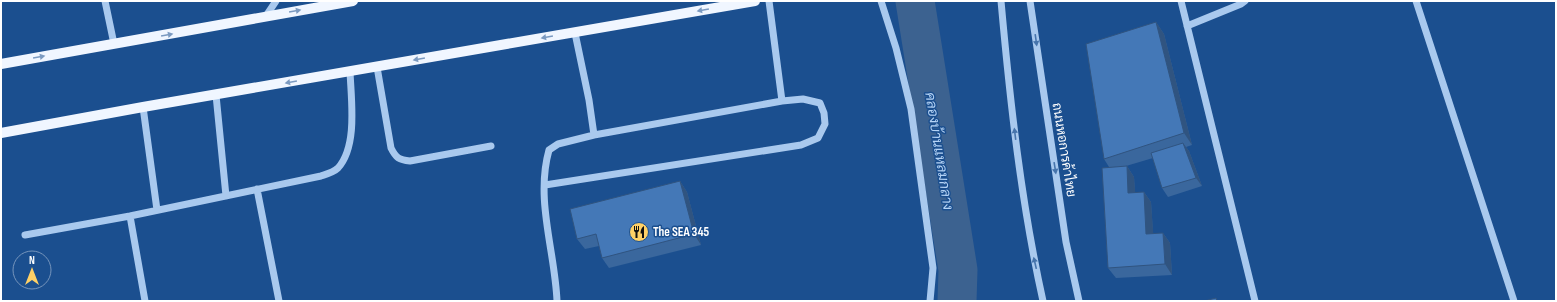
<svg xmlns="http://www.w3.org/2000/svg" width="1557" height="302" font-family="'Sofia Sans Condensed',Sarabun,sans-serif">
  <style>
    .lines { fill: none; stroke-linecap: round; stroke-linejoin: round }
    .river { stroke: #3c6290; stroke-width: 39 }
    .minor { stroke: #a9c9ee; stroke-width: 7 }
    .major { stroke: #f0f6ff; stroke-width: 10 }
    .wall { fill: #3a679d }
    .shaded-wall { fill: #305480 }
    .building { fill: #4478b7; stroke: #305480 }
    .oneway { fill: #7b9ac1 }
    .oneway2 { fill: #4674ac }
    .labels { text-anchor: middle; dominant-baseline: central; stroke-width: 3; stroke-linejoin: round; paint-order: stroke }
    .street-label { font-size: 13px; fill: #fff; stroke: #1b4f8f }
    .poi-label { font-size: 13px; font-weight: bold; fill: #fff; stroke: #1b4f8f; text-anchor: start }
    .water-label { font-size: 14px; font-style: italic; fill: #b5d3f5; stroke: #1b4f8f }
  </style>
  <rect width="100%" height="100%" fill="#1b4f8f"/>
  <g class="lines">
    <path class="river" d="M915,1L958,270L957,301"/>
    <path class="minor" d="M105,1L114,44
      M769,1L782,101
      M881,1L896,48L911,109L933,268L930,301
      M1001,1C1010,101 1021,202 1043,301
      M1030,1L1066,242L1079,301
      M1181,1L1255,301
      M1416,1L1514,301
      M266,16L276,1
      M1187,26L1241,4L1245,1
      M377,67L391,148C396,158 399,160 410,161L491,146
      M216,95L226,196
      M143,107L157,210
      M545,185L801,145L818,138L825,124L824,113L820,103L803,99L782,101L594,135
      M257,189L279,301
      M130,216L145,301
      M25,235L130,216L321,176C327,174 334,172 338,168C358,146 351,99 350,71
      M557,301C555,251 535,200 549,150L558,144L594,135L589,100L575,33"/>
    <path class="major" d="M1,64L353,1
      M1,133L143,107L755,1"/>
  </g>
  <path class="wall" d="M1156,22L1164,34L1192,145L1186,147L1189,151L1202,186L1168,197L1162,188L1153,158L1126,166H1127L1134,177L1135,192H1144L1151,202L1153,233H1163L1170,243L1172,275L1116,278L1108,268L1109,167L1104,159Z
    M680,181L687,192L701,245L609,268L602,258L599,246L585,249L577,239Z"/>
  <path class="shaded-wall" d="M1156,22L1164,34L1192,145L1184,133Z
    M1183,143L1189,151L1202,186L1196,178Z
    M1127,166L1134,177L1136,203L1128,193Z
    M680,181L687,192L701,245L694,234Z
    M1144,192L1151,202L1154,244L1146,234Z
    M1163,233L1170,243L1172,275L1165,264Z"/>
  <path class="building" d="M1156,22L1184,133L1104,159L1086,44Z
    M1183,143L1196,178L1162,188L1151,153Z
    M1127,166L1128,193L1144,192L1146,234L1163,233L1165,264L1108,268L1102,168Z
    M680,181L694,234L602,258L596,234L577,239L570,209Z
    M1216,298L1217,301H1204Z"/>
  <defs><path id="oneway-solid" d="M-6-.8H1V-3.2L6.5 0L1 3.2V.8H-6Z"/></defs>
  <g class="oneway">
    <use href="#oneway-solid" transform="translate(703 10) rotate(170)"/>
    <use href="#oneway-solid" transform="translate(295 11) rotate(-10)"/>
    <use href="#oneway-solid" transform="translate(167 35) rotate(-10)"/>
    <use href="#oneway-solid" transform="translate(547 37) rotate(170)"/>
    <use href="#oneway-solid" transform="translate(39 57) rotate(-10)"/>
    <use href="#oneway-solid" transform="translate(419 59) rotate(170)"/>
    <use href="#oneway-solid" transform="translate(291 82) rotate(170)"/>
  </g>
  <g class="oneway2">
    <use href="#oneway-solid" transform="translate(1036 40) rotate(82)"/>
    <use href="#oneway-solid" transform="translate(1015 134) rotate(-97)"/>
    <use href="#oneway-solid" transform="translate(1055 168) rotate(81)"/>
    <use href="#oneway-solid" transform="translate(1035 263) rotate(-103)"/>
  </g>
  <defs>
    <g id="restaurant-disc" transform="scale(1)"><circle r="9.5" fill="#ffd166" stroke="#1b4f8f"/><path d="M-5-6h1v4h1v-4h1v4h1v-4h1v5L-1.5 .5V6h-2V.5L-5-1ZM5-6V6H3V1.5H1.5Q1.5-4 5-6Z" fill="#111"/></g>
  </defs>
  <g fill-rule="evenodd">
    <use href="#restaurant-disc" x="639" y="232"/>
  </g>
  <g class="labels">
    <g class="street-label">
      <text transform="translate(1064 150) rotate(81)">ถนนหอการค้าไทย</text>
    </g>
    <g class="poi-label">
      <text x="653" y="232">The SEA 345</text>
    </g>
    <g class="water-label">
      <text transform="translate(939 151) rotate(81)">คลองบ้านแหลมกลาง</text>
    </g>
  </g>
  <rect width="1557" height="302" fill="none" stroke="#ffffff" stroke-width="4"/>
  <g transform="translate(32 270)"><circle r="19" fill="#1b4f8f" stroke="#7695bc"/>
  <path d="M0-3L7 15L0 10L-7 15Z" fill="#ffd166"/>
  <text y="-6" font-size="11" font-weight="bold" text-anchor="middle" fill="#ffffff">N</text>
  </g>
</svg>
